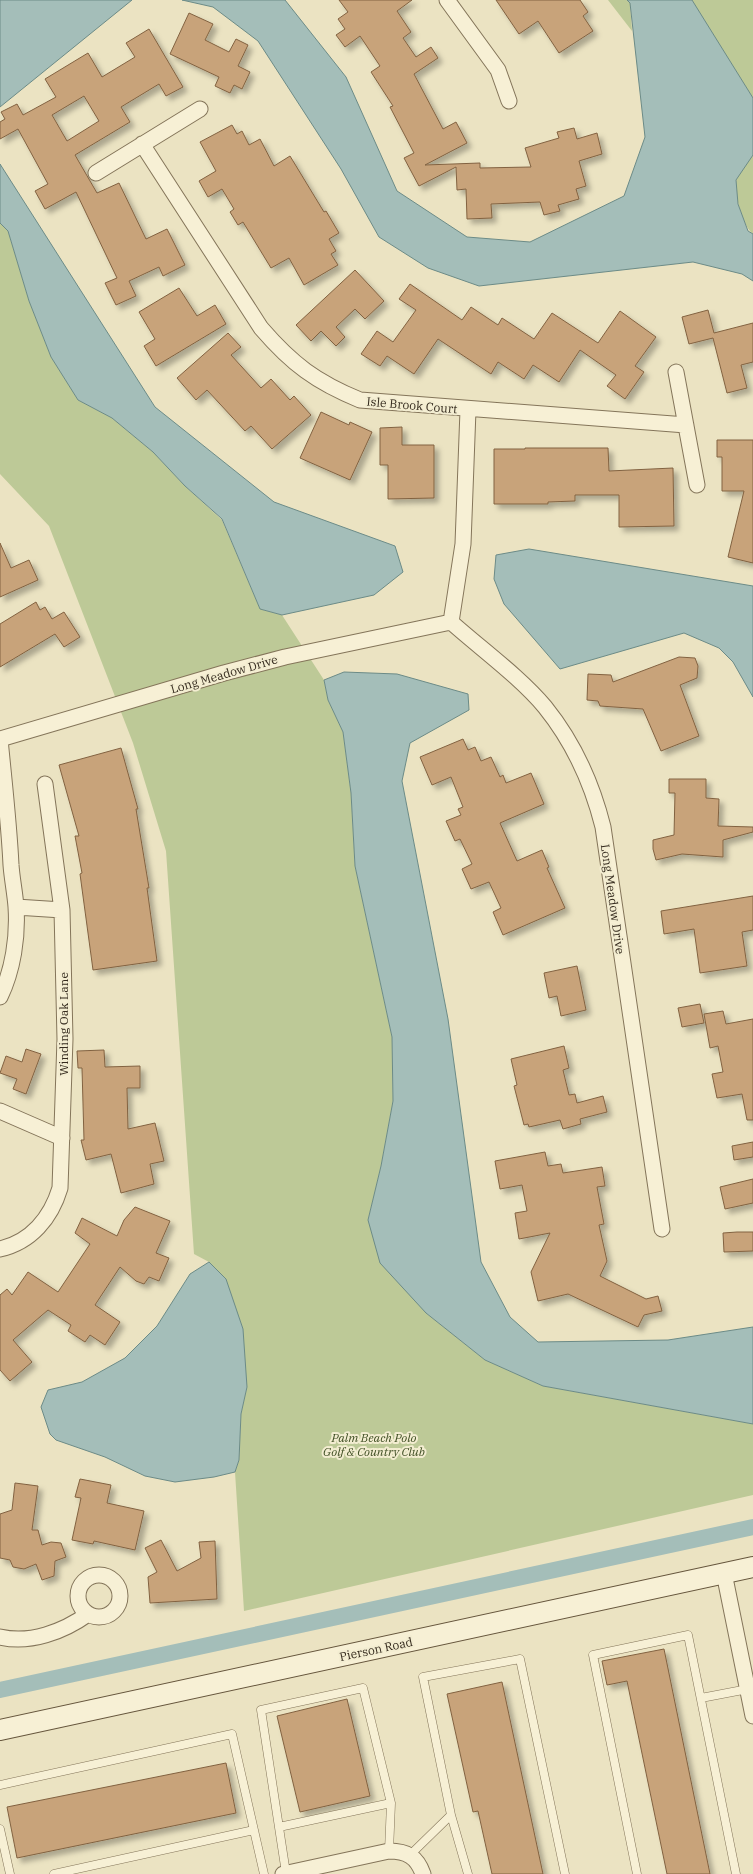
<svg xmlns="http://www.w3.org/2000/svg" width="753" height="1874" font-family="'IBM Plex Serif',serif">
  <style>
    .green { fill: #bdc997 }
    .water { fill: #a4beb9; stroke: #6c8b87 }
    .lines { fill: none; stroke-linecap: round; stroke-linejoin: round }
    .canal { stroke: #a4beb9; stroke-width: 16 }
    .building { fill: #c8a37a; stroke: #826241; fill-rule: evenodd; filter: url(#shadow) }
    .lane-casing { stroke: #84755a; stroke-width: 9 }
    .street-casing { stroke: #84755a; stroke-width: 17 }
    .secondary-casing { stroke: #66563d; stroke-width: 22 }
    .lane { stroke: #f7f0d5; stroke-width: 8 }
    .street { stroke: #f7f0d5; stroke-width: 15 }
    .secondary { stroke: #f7f0d5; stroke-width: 20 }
    .labels { text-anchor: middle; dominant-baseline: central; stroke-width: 4; stroke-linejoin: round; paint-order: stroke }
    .street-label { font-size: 12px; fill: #352b1e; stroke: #f3edd1 }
    .park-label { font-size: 12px; font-style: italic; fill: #415025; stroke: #f3edd1 }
  </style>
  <defs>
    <filter id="shadow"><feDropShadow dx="4.5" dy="4.5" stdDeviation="2.5" flood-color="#0004"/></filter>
  </defs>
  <rect width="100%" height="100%" fill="#ebe3c2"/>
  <path class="green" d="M608,0H627L630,3L632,31Z
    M692,0H753V98L698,11Z
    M753,155V234C743,227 732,189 737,178C741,170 748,162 753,155Z
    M0,223L8,231L29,301L51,357L78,400L112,418L153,452L185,486L222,520L260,609L282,615L324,680L328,700L343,732L351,793L355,866L392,1037L393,1101L381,1166L368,1220L426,1313L485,1360L543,1386L753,1424V1495L244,1611L235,1472L239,1460L241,1414L247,1387L209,1262L194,1254L166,851L133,743L49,526L0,474Z"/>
  <path class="water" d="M0,0H132L0,107Z
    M182,0H285L346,77L397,191L467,237L530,242L624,196L645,137L630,3L627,0H692L753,98V155L736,180L738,204L748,231L753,234V281L742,274L693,262L479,286L428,268L379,237L341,169L258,41L213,7Z
    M0,164L155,407L274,502L395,546L403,572L374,595L282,615L260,609L222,519L185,486L153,452L112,418L78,400L51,357L29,301L8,231L0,223Z
    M529,549L753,586V697L733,662L719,648L684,633L560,669L504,604L494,579L496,555Z
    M344,672L397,674L468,694L469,710L410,743L402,781L448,1019L481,1262L510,1317L538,1342L668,1340L753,1327V1424L543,1386L485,1360L426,1313L380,1263L368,1220L381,1166L393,1101L392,1037L355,866L351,793L343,732L328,700L324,680Z
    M209,1262L226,1279L243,1329L247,1387L241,1414L239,1460L235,1472L214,1477L175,1482L145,1476L105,1457L56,1440L50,1434L41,1407L48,1390L82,1382L125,1358L157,1326L190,1274Z"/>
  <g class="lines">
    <path class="canal" d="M0,1690L753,1527"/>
  </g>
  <path class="building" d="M339,0H412L397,11L411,32L403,38L416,57L431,47L438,58L414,74L443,129L456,122L467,143L425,165L480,163V168L531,167L525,148L559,138L557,132L574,128L577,139L597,133L602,154L579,161L586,186L576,189L579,199L558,205L560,211L544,215L540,202L491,204L492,218L467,219L466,189L457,190L456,167L419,186L404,158L414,153L390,107L393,106L371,72L380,66L360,36L345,47L336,35L345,29L338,19L348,12Z
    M496,0H580L588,12L583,16L593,31L559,53L538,21L519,34Z
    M189,13L213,24L205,40L229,52L236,39L248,45L238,66L250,72L242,89L234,85L230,93L215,86L219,77L170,54Z
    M149,29L183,87L166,96L159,84L121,107L130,122L75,155L97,193L119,183L146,239L167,229L185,265L163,276L159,267L129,281L136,296L116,305L105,283L117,278L76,192L45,209L35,191L48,184L18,129L0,139V122L5,119L1,112L17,104L23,115L56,97L45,79L88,53L102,77L135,57L126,43ZM84,96L99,121L67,141L52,115Z
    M232,125L237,134L242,131L249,145L260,139L274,166L290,156L324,212L326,211L339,233L329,239L336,251L331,254L338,265L304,285L289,258L271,268L243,222L238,225L230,212L234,209L222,189L208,197L199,181L216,171L200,142Z
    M355,270L384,301L365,319L355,309L336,327L345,337L336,346L321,331L311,341L296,325Z
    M410,284L462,320L471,307L498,325L502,318L534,339L552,313L598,343L620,311L656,337L635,366L644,372L625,399L607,386L616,375L580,350L559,382L533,365L524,379L498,362L491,374L438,339L414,374L387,356L380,366L361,354L377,331L393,342L416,310L399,299Z
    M179,288L197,316L215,305L226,324L156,366L144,346L155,339L139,312Z
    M708,310L714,333L753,323V362L741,365L747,388L727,393L713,338L689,344L682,317Z
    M228,333L241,347L231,355L261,388L271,379L290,400L294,396L311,415L272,449L251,426L245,431L207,390L196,400L177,378Z
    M321,412L349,425L350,422L372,432L350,480L300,458Z
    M402,427V445H434V498L388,499V465H380V428Z
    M717,440H753V563L728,557L744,491H722V457H717Z
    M525,448H608L609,471L673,468L674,526L619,527V495H575V501L548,502V504H494V449H525Z
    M0,543L11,568L29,560L38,580L0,597Z
    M36,602L40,610L45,607L52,619L64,612L80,637L64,647L55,634L0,667V624Z
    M679,657L695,658L698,666L697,678L680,685L699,736L661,751L643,709L600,706L598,701L587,700L588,674L611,675L613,682Z
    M463,739L468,750L475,747L481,761L491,757L500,777L503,775L506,783L531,773L544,804L500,823L517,861L542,850L549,867L547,868L565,908L503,935L493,912L501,908L489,882L471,889L462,869L472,864L460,839L455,841L446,821L461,815L458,809L463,807L451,777L432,785L420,757Z
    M121,748L138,809H136L149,888H147L157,961L93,970L80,874L82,873L75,836H79L59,765Z
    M669,779H706V798L719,799L718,826L753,827V832L723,840V857L682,854L656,860L653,849V840L674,835L675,793H669Z
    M753,896V930L742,932L747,966L700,973L694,929L664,934L661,911Z
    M577,966L586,1010L561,1016L557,996L549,998L544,973Z
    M700,1004L704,1023L682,1027L678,1008Z
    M723,1011L726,1024L753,1019V1120H747L742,1094L717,1098L712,1074L723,1072L718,1046L710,1048L704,1014Z
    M564,1046L569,1068L563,1070L569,1095L575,1094L577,1103L603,1096L607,1112L580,1119L581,1124L563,1129L560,1120L529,1127L528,1124L524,1125L514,1086L517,1085L511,1059Z
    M26,1049L41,1054L26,1094L13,1089L17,1079L0,1073L6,1056L22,1062Z
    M104,1050L105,1067L140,1066V1088H127L128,1129L155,1123L164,1161L150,1164L154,1184L121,1193L111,1154L86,1160L81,1140H84L82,1068H78L77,1051Z
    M753,1142V1157L734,1160L732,1146Z
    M545,1152L548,1166L561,1164L563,1173L602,1167L605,1186L597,1187L604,1224L599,1225L607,1261L600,1276L646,1299L658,1296L662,1311L644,1315L638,1327L568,1294L538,1301L531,1272L550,1233L519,1239L515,1213L527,1211L522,1185L500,1189L495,1161Z
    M753,1179V1203L725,1209L720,1187Z
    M135,1207L170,1221L156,1253L169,1258L159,1281L149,1277L144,1284L136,1281L120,1267L95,1305L120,1322L105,1345L90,1335L85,1342L68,1331L71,1325L48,1310L13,1340L32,1362L10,1381L0,1370V1295L7,1289L12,1295L28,1272L58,1292L90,1244L75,1233L82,1218L117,1236L124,1220Z
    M737,1232H753V1251L724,1252L723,1233Z
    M80,1479L111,1485L107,1503L144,1511L135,1550L94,1541L93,1544L72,1540L81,1498L75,1497Z
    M15,1483L38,1486L32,1530H38L42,1545L51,1542L61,1543L66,1557L55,1561L54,1576L42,1580L36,1564L24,1569L13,1567L10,1560L0,1558V1514L12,1510Z
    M161,1540L177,1571L201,1558L199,1542L215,1541L217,1599L150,1603L148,1577L157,1572L145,1548Z
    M664,1649L710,1874H667L627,1681L607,1685L602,1661Z
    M502,1682L543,1874H492L478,1811L473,1812L447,1694Z
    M347,1699L370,1796L300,1812L277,1716Z
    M226,1763L236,1813L17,1858L7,1807Z"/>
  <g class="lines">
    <g class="lane-casing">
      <path id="lane" d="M701,1698L748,1689
        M0,1785L232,1734L264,1874
        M451,1815L468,1874
        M279,1827L391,1803
        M0,1829L10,1874
        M410,1855L451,1815L423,1677L520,1659L565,1874
        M286,1873L261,1710L363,1688L391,1803L389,1851
        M54,1874L254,1830
        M637,1874L593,1655L688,1635L736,1874"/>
    </g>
    <g class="street-casing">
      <path id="street" d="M447,0L498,70L509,101
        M142,144L261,328C292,364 316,382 360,400L686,425
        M96,173L200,109
        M676,372L697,485
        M451,622L463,544L468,410
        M0,739L224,673L285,657L451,622C480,648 520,677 545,707C574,743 592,783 603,827L662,1229
        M16,907L62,910
        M0,997C13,970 18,937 16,907C15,893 12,879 11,865C9,823 4,781 0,739
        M0,1111L62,1138
        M0,1249C31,1242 51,1218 60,1188L65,1039L62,910L45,784
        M724,1573L753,1716
        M78 1596a21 21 0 1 1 42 0a21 21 0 1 1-42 0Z
        M0,1637C30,1644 63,1632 88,1614
        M283,1874L389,1851C407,1851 417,1857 423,1874"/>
    </g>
    <g class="secondary-casing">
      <path id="secondary" d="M0,1730L753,1567"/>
    </g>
    <use href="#lane" class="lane"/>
    <use href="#street" class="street"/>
    <use href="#secondary" class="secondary"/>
  </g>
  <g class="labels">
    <g class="street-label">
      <text transform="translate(412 405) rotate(5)">Isle Brook Court</text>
      <text transform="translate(224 674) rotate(-16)">Long Meadow Drive</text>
      <text transform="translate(613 899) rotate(82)">Long Meadow Drive</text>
      <text transform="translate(63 1024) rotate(-90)">Winding Oak Lane</text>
      <text transform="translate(376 1649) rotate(-12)">Pierson Road</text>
    </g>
    <g class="park-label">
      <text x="374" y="1437">Palm Beach Polo<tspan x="374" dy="14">Golf &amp; Country Club</tspan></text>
    </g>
  </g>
</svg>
